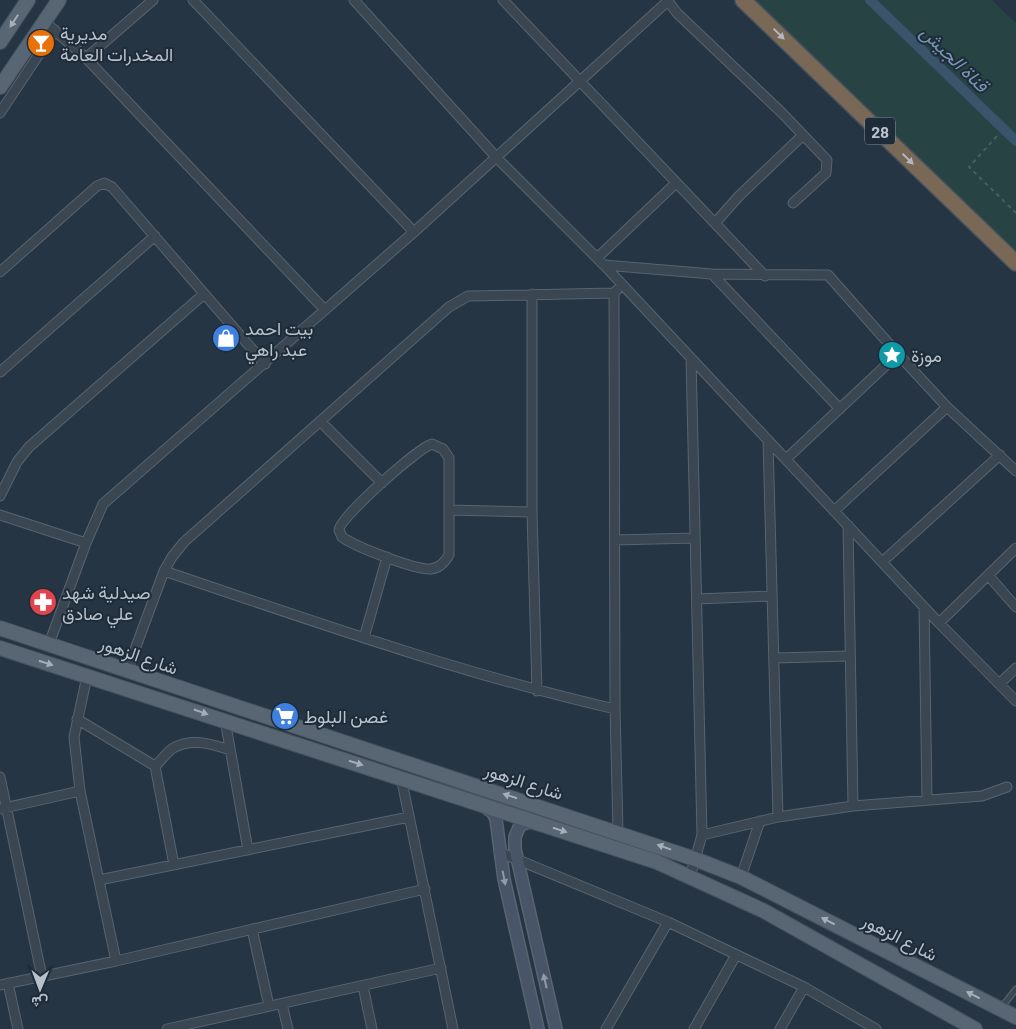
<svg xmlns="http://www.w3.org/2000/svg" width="1016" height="1029" font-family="Barlow,Vazirmatn,sans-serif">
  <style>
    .green { fill: #274344 }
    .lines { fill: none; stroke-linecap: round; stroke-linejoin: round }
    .canal { stroke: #3a546c; stroke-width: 10 }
    .lane-casing { stroke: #586470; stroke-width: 7 }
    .street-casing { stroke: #586470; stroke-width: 11 }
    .secondary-casing { stroke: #586470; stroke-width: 14 }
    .primary-casing { stroke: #46525f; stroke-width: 16 }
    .highway-casing { stroke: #44515d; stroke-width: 18 }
    .path { stroke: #465f60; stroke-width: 2; stroke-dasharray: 4 4; stroke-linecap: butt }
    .lane { stroke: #3a4652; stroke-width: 4.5 }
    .street { stroke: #3a4652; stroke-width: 9 }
    .secondary { stroke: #475566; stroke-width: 11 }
    .primary { stroke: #586572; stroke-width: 14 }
    .highway { stroke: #796856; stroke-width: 15 }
    .oneway { fill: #a4afba }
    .oneway2 { fill: #b1b8c0 }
    .oneway3 { fill: #909ba8 }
    .labels { text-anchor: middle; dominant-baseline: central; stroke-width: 4; stroke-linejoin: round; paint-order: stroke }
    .shield { fill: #1e2b38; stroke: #8994a0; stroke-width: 1 }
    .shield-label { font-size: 16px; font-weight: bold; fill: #b7c1cc }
    .poi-label { font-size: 18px; fill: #b7c1cc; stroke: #1e2b38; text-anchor: start }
    .street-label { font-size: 18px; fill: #b7c1cc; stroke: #1e2b38 }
    .water-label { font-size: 19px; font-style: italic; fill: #7695b0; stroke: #1e2b38 }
  </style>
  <rect width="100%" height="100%" fill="#253543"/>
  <path class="green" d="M749,0H992L1016,23V257Z"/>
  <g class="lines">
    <path class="canal" d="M870,0L1016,141"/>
    <g class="lane-casing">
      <path id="lane" d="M1001,1008L1016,989"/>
    </g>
    <g class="street-casing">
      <path id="street" d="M193,0L414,232
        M354,0L497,158L604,265L939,623L1016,701
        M503,0L765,276
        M667,0L677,13L782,113L827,160L826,173L793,203
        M45,22L86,58L325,310
        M86,58L153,0
        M0,113L55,30
        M715,223L739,196L803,135
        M597,258L676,183
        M604,265L712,274L840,409
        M0,272L97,186L104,183L112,187L265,364
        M712,274L828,275L898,354
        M617,290L614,293L615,709L618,831
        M532,294V512L537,691
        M691,358L702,835
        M0,372L155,236
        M320,421L382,483
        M768,441L778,817
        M432,444L443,449L449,458V555C445,562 440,568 431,569C415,570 356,547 342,537L339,530C340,517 418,448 432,444Z
        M786,459L898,354L947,407
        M0,496L17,462L29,447L204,294
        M449,510L532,512
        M834,511L947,407L1016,471
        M0,515L86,543
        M848,525L853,806
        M615,540L694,538
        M882,562L1000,455
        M164,571C313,621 462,674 615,709
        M988,575L1016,607
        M697,599L772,596
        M924,607L927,799
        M939,623L1016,548
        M364,638L387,557
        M49,644L86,543L103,504L414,232L668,1
        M775,658L850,656
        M127,671L164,571L172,557L184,542L449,307L468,296L614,293
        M87,676L74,737L80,791L116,961
        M999,684L1016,668
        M77,719L155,766L174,865
        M225,720L248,850
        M155,766C161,761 168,750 175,747C193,738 212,744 230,750
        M0,777L42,977
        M401,777L453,1029
        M0,809L80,791
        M499,852L668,922L804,987L876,1029
        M690,877L702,835L778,817L853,806L982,796L1007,787
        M741,877L760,821
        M99,880L409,817
        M252,929L269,1006
        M8,983L18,1029
        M0,985L116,961L425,889
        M363,986L372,1029
        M282,1004L288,1029
        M167,1029L441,968
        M606,1029L668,922
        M694,1029L736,955
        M780,1029L804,987"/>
    </g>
    <g class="secondary-casing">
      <path id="secondary" d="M484,806L493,813L496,819L504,879L538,1029
        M536,823L529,822L520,825L515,837V849L556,1029"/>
    </g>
    <g class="primary-casing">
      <path id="primary" d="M0,42L28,0
        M0,87L59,0
        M0,628L695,859L741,877L1016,1017
        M0,648L657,862L764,911L975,1029"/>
    </g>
    <g class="highway-casing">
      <path id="highway" d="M743,0L1016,263"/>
    </g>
    <path class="path" d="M997,136L969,167L1016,213"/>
    <use href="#lane" class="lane"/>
    <use href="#street" class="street"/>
    <use href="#secondary" class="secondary"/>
    <use href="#primary" class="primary"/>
    <use href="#highway" class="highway"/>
  </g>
  <defs><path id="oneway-solid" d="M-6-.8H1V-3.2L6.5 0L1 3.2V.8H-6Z" transform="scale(1.25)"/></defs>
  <g class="oneway">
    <use href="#oneway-solid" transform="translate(14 21) rotate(123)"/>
    <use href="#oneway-solid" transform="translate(46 663) rotate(18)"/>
    <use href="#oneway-solid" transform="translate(201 712) rotate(19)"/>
    <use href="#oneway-solid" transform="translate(356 763) rotate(18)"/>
    <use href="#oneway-solid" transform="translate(510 796) rotate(-162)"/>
    <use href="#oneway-solid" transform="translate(560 830) rotate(18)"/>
    <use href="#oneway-solid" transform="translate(664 847) rotate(-160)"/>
    <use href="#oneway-solid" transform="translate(828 921) rotate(-153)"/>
    <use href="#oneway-solid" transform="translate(973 995) rotate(-153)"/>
  </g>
  <g class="oneway2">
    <use href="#oneway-solid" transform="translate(779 34) rotate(44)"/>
    <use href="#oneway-solid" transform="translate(908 159) rotate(44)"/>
  </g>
  <g class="oneway3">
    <use href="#oneway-solid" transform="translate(504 878) rotate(79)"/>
    <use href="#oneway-solid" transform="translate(545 981) rotate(-103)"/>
  </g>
  <defs>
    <g id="bar-disc" transform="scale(1.4375)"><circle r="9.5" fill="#e8710a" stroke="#1e2b38"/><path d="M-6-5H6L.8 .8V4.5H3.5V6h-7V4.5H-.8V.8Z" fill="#fff"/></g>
    <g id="shop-disc" transform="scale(1.4375)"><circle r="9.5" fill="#3f7fe0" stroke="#1e2b38"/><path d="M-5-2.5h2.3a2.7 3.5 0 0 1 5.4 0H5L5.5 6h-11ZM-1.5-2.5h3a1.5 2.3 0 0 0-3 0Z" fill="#fff"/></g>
    <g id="sight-disc" transform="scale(1.4375)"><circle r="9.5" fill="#0f9aa8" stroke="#1e2b38"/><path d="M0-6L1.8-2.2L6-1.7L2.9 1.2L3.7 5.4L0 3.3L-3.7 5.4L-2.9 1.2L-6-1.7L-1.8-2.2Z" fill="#fff"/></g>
    <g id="pharmacy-disc" transform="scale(1.4375)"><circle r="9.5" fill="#e0444e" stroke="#1e2b38"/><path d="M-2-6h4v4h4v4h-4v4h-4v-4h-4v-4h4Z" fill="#fff"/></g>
    <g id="supermarket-disc" transform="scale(1.4375)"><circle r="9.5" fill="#3f7fe0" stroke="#1e2b38"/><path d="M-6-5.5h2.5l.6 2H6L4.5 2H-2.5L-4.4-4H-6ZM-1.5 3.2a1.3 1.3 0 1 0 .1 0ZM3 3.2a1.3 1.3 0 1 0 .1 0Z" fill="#fff"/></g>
  </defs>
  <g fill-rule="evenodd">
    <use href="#bar-disc" x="41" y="43"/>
    <use href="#shop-disc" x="226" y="338"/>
    <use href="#sight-disc" x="892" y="355"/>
    <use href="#pharmacy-disc" x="43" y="602"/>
    <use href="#supermarket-disc" x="285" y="716"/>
  </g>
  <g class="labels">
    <rect class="shield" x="865" y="117.5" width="30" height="27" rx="4"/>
    <g class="shield-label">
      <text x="880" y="131">28</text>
    </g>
    <g class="poi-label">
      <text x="60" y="33">مديرية<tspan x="60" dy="21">المخدرات العامة</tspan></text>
      <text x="245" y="328">بيت احمد<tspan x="245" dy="21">عبد راهي</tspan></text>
      <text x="911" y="355">موزة</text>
      <text x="62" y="592">صيدلية شهد<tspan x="62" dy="21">علي صادق</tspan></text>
      <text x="304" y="716">غصن البلوط</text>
    </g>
    <g class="street-label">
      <text transform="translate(139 655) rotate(19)">شارع الزهور</text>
      <text transform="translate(524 781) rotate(18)">شارع الزهور</text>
      <text transform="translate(900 937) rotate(27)">شارع الزهور</text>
    </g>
    <g class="water-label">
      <text transform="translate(955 58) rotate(44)">قناة الجيش</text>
    </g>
  </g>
  <g transform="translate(40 989) rotate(181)" stroke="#1e2b38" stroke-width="4" paint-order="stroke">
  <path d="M0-4L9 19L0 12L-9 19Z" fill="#b7c1cc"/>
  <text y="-8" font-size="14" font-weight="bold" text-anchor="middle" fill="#b7c1cc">ش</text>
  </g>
</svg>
